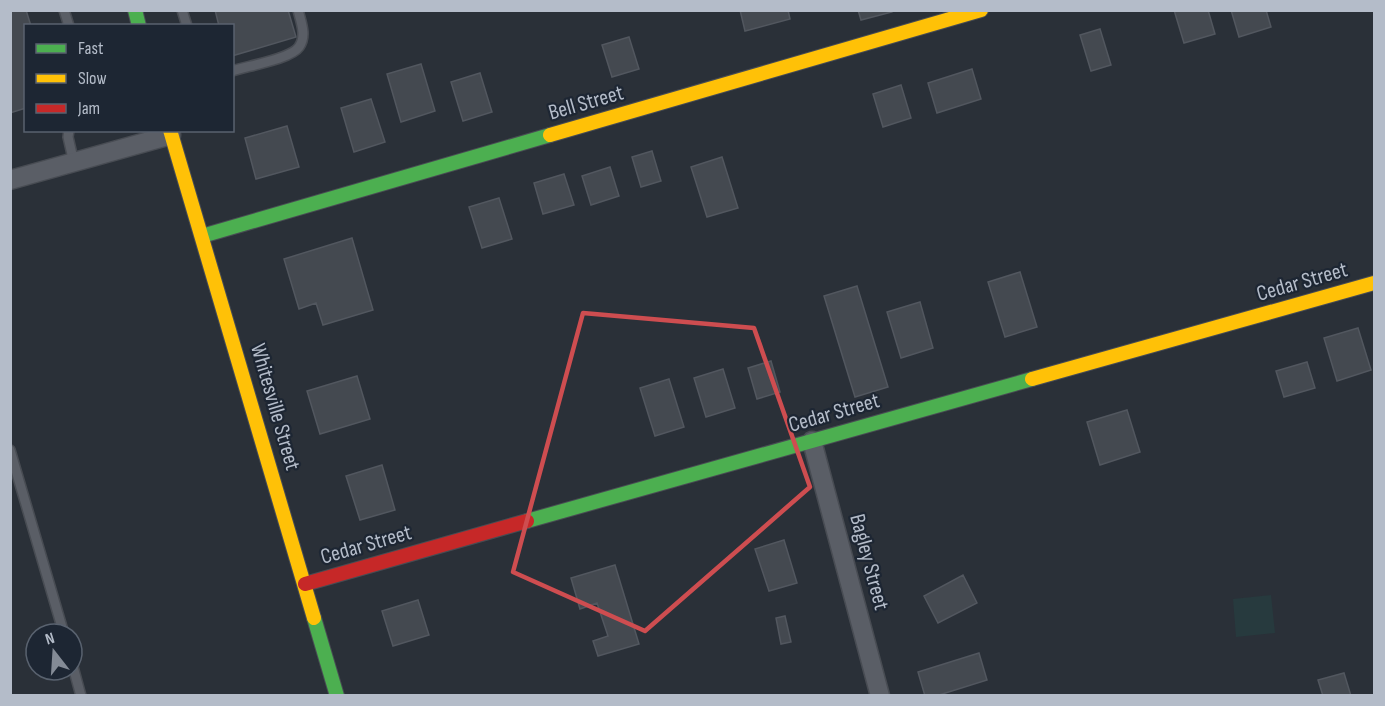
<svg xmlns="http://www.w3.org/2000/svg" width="1385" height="706" font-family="'Sofia Sans Condensed',sans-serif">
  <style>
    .green { fill: #273a3e }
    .building { fill: #444950; stroke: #52575f; stroke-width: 1.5 }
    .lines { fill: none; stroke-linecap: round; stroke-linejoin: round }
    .lane-casing { stroke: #484c53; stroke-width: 12 }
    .street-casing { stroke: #484c53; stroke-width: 21 }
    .fast-casing { stroke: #484c53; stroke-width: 16 }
    .slow-casing { stroke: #484c53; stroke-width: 16 }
    .jam-casing { stroke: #484c53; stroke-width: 16 }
    .lane { stroke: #5a5e66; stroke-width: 9 }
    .street { stroke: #5a5e66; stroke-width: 18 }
    .fast { stroke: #4caf50; stroke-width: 14 }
    .slow { stroke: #ffc107; stroke-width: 14 }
    .jam { stroke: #c62828; stroke-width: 14 }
    .marked { fill: none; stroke: #ce4d50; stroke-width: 4.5; stroke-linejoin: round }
    .labels { text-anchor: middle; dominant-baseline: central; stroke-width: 4.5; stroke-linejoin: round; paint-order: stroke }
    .street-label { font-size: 22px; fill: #b4bcc9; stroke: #1d2633 }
  </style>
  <rect width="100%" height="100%" fill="#2a3038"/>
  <path class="green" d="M1271,595L1275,633L1236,637L1233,599Z"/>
  <path class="building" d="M10,10H26L31,26H26V108L10,113Z
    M215,10H288L296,37L232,56V26H219Z
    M740,10H788L790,19L745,31Z
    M858,10H892V12L861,20Z
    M1174,10H1208L1215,34L1184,43Z
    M1231,10H1266L1271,27L1239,37Z
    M1100,29L1111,65L1091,71L1080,35Z
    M629,37L639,69L612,77L602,45Z
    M421,64L435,111L401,122L387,74Z
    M972,69L981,99L937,113L928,83Z
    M480,73L492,112L463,121L451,82Z
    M901,85L911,118L883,127L873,94Z
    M371,99L385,142L354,152L341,108Z
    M287,126L299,167L256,179L245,138Z
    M652,151L661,181L641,187L632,157Z
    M722,157L738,208L707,217L691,167Z
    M610,167L619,196L591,205L582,176Z
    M564,174L574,205L543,214L534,183Z
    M499,198L512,239L482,248L469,207Z
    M352,238L373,310L323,325L316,303L299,309L284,259Z
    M1020,272L1037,327L1005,337L988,282Z
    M857,286L888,387L855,397L824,296Z
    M920,302L933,348L901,358L887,312Z
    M1358,328L1371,370L1337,381L1324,338Z
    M771,361L780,392L757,399L748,368Z
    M1307,362L1315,388L1284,397L1276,371Z
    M723,369L735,408L706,417L694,378Z
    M357,376L370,419L320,434L307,391Z
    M669,379L684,427L655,436L640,388Z
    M1127,410L1140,452L1100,465L1087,422Z
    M382,465L395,510L360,520L346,476Z
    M784,540L797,583L769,591L755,549Z
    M615,565L639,644L598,656L593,641L608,636L597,603L580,609L571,578Z
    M963,575L977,603L938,623L924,596Z
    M418,600L429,635L393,646L382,611Z
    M785,616L791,642L781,644L776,618Z
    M979,653L987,680L936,696H925L918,672Z
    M1344,673L1351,696H1323L1318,680Z"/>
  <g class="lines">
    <g class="lane-casing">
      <path id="lane" d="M64,10L69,26
        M182,10L187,26
        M232,71C247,66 291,59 299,47C307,36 301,22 298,10
        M69,130L68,137L74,163
        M10,450L64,634
        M72,663L81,696"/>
    </g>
    <g class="street-casing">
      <path id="street" d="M10,180L171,135
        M812,441L880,696"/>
    </g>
    <g class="fast-casing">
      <path id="fast" d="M135,10L139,26
        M202,236L550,135
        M527,521L1032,379
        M314,618L337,696"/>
    </g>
    <g class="slow-casing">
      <path id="slow" d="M170,130L314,618
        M550,135L981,10
        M1032,379L1374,283"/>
    </g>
    <g class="jam-casing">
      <path id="jam" d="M305,584L527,521"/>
    </g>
    <use href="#lane" class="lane"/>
    <use href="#street" class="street"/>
    <use href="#fast" class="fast"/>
    <use href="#slow" class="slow"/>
    <use href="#jam" class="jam"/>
  </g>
  <path class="marked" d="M583,313L754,328L810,487L645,631L513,572Z"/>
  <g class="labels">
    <g class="street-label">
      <text transform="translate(586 103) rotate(-16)">Bell Street</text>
      <text transform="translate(1302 282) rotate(-16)">Cedar Street</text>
      <text transform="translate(275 407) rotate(74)">Whitesville Street</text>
      <text transform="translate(834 413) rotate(-16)">Cedar Street</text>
      <text transform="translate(366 545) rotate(-16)">Cedar Street</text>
      <text transform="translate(869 562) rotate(75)">Bagley Street</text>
    </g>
  </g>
  <rect width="1385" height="706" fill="none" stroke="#b4bcc9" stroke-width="24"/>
  <rect x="24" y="24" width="210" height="108" fill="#1d2633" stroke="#59626f" stroke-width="1.5"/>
  <rect x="36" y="44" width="30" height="9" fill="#4caf50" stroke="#59626f" stroke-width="1.5"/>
  <text x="78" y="54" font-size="18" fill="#b4bcc9">Fast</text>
  <rect x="36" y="74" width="30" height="9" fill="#ffc107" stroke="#59626f" stroke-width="1.5"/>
  <text x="78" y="84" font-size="18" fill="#b4bcc9">Slow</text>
  <rect x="36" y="104" width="30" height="9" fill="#c62828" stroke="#59626f" stroke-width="1.5"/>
  <text x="78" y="114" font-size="18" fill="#b4bcc9">Jam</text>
  <g transform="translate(54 652) rotate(343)"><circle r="28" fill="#1d2633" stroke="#59626f" stroke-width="1.5"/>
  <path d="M0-4.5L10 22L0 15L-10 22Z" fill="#848b96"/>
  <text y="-9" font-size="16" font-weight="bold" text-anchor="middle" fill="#b4bcc9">N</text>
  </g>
</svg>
